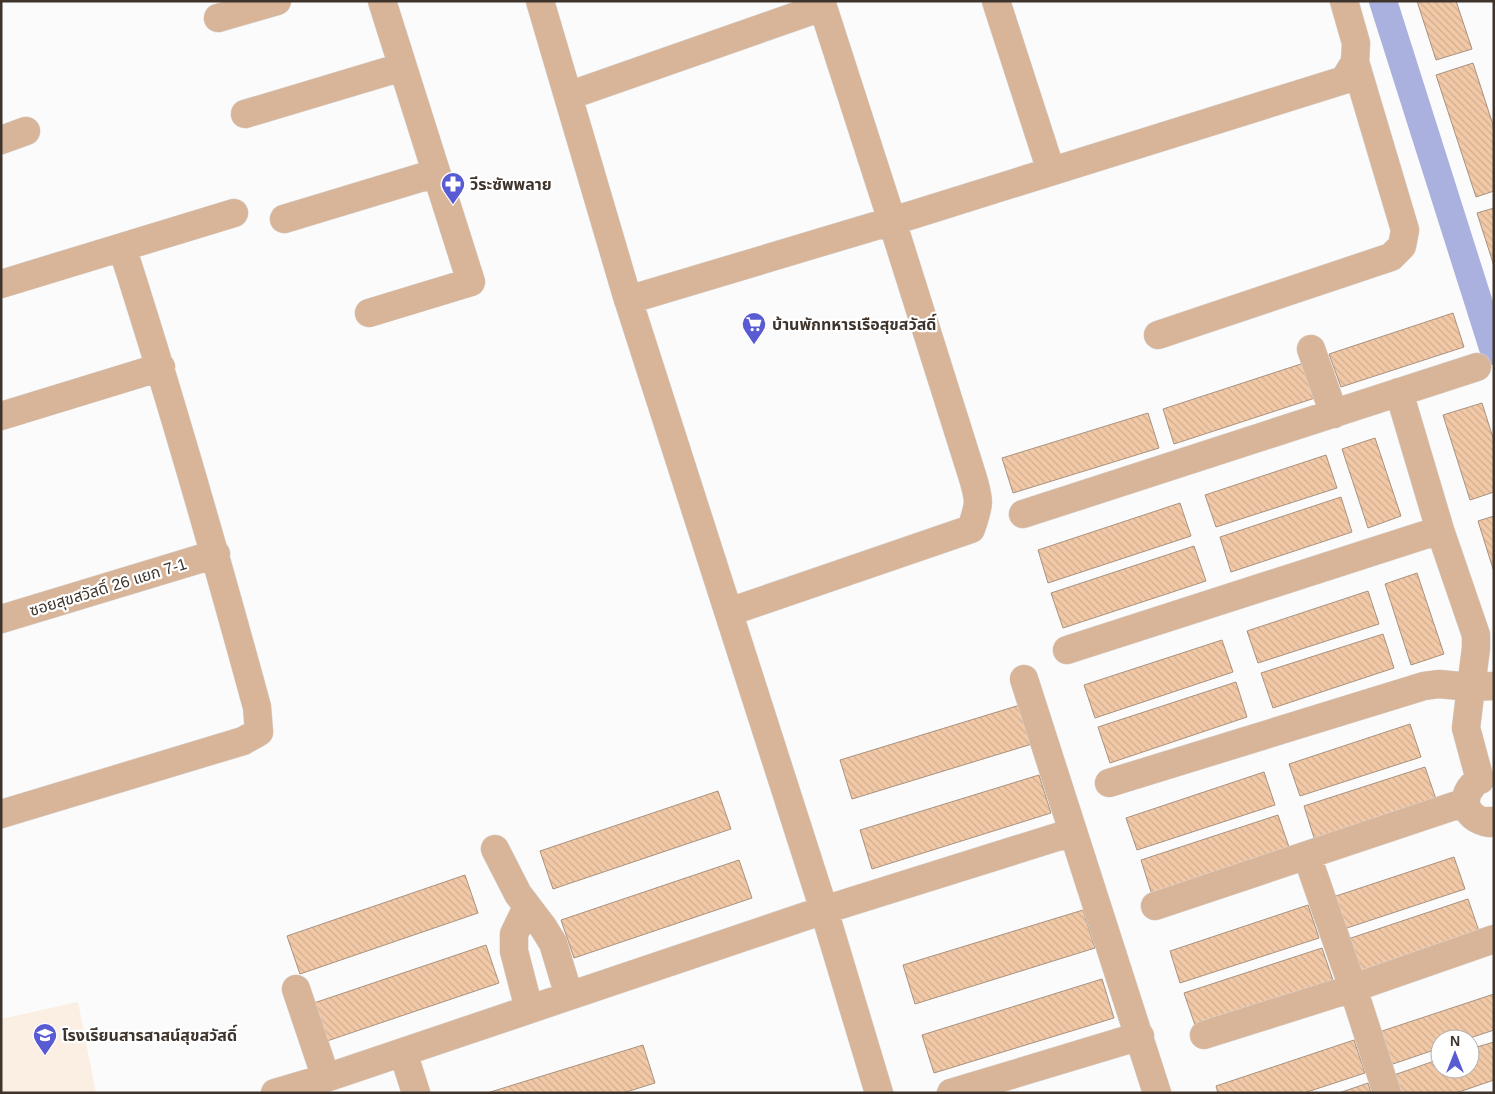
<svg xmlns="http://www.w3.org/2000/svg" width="1495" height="1094" font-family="Helvetica,'Noto Sans Thai',sans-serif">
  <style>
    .built { fill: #fbeee3 }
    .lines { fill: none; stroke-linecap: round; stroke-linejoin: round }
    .canal { stroke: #aab1de; stroke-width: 28 }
    .building { fill: url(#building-back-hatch); stroke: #a9927f }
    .minor-casing { stroke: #d9d7d6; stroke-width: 29 }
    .minor { stroke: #d8b599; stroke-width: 28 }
    .labels { text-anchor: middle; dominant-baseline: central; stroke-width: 4.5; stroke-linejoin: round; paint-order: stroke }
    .poi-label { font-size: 16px; font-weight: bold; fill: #3e342c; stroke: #fff; text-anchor: start }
    .street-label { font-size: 16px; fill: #3e342c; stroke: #fff }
  </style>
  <defs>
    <pattern id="building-back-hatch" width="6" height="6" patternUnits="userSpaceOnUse" patternTransform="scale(1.25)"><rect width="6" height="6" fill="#f2c9a7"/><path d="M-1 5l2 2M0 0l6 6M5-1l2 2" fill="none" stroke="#d1ad90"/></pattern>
  </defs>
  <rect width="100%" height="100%" fill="#fbfbfb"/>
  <path class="built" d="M78,1002L96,1093H1V1019Z"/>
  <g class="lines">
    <path class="canal" d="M1383,1L1494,351"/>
  </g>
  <path class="building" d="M1417,1H1456L1472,49L1436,60Z
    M1473,63L1494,128V191L1476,197L1436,75Z
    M1494,208V266L1477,213Z
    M1453,313L1464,347L1341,387L1329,354Z
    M1304,363L1315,398L1174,444L1163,409Z
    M1482,403L1494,441V492L1470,500L1443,415Z
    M1148,413L1159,448L1013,493L1002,458Z
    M1375,438L1401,516L1368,528L1342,449Z
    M1326,455L1337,488L1216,527L1205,495Z
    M1341,497L1352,532L1231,572L1220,537Z
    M1180,503L1191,536L1048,583L1038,550Z
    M1494,516V572L1478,521Z
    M1194,546L1206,581L1063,628L1051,593Z
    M1417,573L1444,654L1411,665L1385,584Z
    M1368,591L1379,624L1258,663L1247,631Z
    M1383,634L1394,668L1273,708L1261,673Z
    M1222,640L1233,672L1095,718L1084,685Z
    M1236,682L1247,717L1110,763L1098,727Z
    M1020,705L1032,744L852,799L840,760Z
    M1410,724L1421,757L1300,796L1289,764Z
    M1425,767L1437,802L1315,841L1304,806Z
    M1264,772L1275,805L1137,850L1126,818Z
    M1039,775L1051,813L872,869L860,830Z
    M718,791L731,829L553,889L540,851Z
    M1278,815L1290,850L1152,895L1141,860Z
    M1454,857L1465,889L1344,929L1333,897Z
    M739,860L752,898L574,958L561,920Z
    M465,875L478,913L300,974L287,936Z
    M1468,899L1480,934L1359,974L1348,939Z
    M1308,905L1319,938L1180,983L1170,951Z
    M1083,910L1095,948L915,1004L903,965Z
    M486,945L499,983L321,1043L308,1005Z
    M1322,948L1334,983L1196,1028L1184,993Z
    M1102,979L1114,1018L934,1073L922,1035Z
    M1494,994V1030L1467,1039H1440V1048L1390,1065L1379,1032Z
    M1354,1040L1365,1073L1304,1093H1218L1216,1086Z
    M1494,1042V1080L1456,1093H1400L1394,1075L1440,1059V1069H1470V1049Z
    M643,1045L655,1083L623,1093H487Z
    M1368,1083L1371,1093H1339Z"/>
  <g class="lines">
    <g class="minor-casing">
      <path id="minor" d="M540,1L626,293L824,910L879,1093
        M996,1L1051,171
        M218,18L277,1
        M568,96L822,7
        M245,114L402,67
        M1,140L26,131
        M284,219L436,173
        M1,284L234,213
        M628,300L912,215L1344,80L1355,62
        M369,313L471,282L382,1
        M1158,335L1391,257L1402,246L1405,230L1355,62L1356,43L1344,1
        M1311,349L1334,414
        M1399,392L1440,530L1476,635V648L1471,687L1494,686
        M1,416L161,367
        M1023,514L1477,367
        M729,612L971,529C980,503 980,501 972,475L892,221L821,1
        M1,619L216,554
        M1067,650L1440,530
        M1024,679L1157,1093
        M1109,783L1424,686L1439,684L1471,687L1466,728L1480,780
        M1472,786C1458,803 1469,819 1489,823L1488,821H1494
        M1,814L243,741L259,732L257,707C215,553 171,399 122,247
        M495,849L518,894L543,927L553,943L569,996
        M1307,856L1353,988L1387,1093
        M1155,906L1466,802
        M527,907L514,934V951L529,1009
        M296,989L326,1078
        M1204,1035L1353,988L1494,939
        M403,1052L416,1093
        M275,1093L326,1078L824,910L1073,832
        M951,1093L1140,1036"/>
    </g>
    <use href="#minor" class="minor"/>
  </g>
  <defs>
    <g id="pharmacy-pin" transform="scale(1.25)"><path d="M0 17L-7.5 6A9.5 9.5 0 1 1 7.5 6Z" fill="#585bd2" stroke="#fff"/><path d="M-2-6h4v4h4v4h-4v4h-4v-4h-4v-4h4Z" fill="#fff"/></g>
    <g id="supermarket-pin" transform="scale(1.25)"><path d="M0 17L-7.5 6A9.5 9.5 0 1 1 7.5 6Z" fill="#585bd2" stroke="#fff"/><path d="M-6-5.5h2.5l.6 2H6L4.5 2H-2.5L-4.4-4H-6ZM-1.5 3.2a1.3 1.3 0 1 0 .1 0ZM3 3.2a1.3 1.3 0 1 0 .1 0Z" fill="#fff"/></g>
    <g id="school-pin" transform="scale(1.25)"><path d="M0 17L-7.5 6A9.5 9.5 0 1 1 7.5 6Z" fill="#585bd2" stroke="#fff"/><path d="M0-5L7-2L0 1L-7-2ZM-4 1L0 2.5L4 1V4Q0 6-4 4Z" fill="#fff"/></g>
  </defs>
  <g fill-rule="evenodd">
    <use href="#pharmacy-pin" x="453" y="184"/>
    <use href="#supermarket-pin" x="754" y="324"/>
    <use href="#school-pin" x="45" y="1035"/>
  </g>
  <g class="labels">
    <g class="poi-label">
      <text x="470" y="184">วีระซัพพลาย</text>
      <text x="772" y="324">บ้านพักทหารเรือสุขสวัสดิ์</text>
      <text x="62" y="1035">โรงเรียนสารสาสน์สุขสวัสดิ์</text>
    </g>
    <g class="street-label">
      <text transform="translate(108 587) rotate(-17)">ซอยสุขสวัสดิ์ 26 แยก 7-1</text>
    </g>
  </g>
  <rect width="1495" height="1094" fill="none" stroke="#3e342c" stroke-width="5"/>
  <g transform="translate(1455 1054)"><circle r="24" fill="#ffffff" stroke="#b2aeab"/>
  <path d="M0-4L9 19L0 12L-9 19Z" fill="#585bd2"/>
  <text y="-8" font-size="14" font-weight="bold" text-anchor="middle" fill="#3e342c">N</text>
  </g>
</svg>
